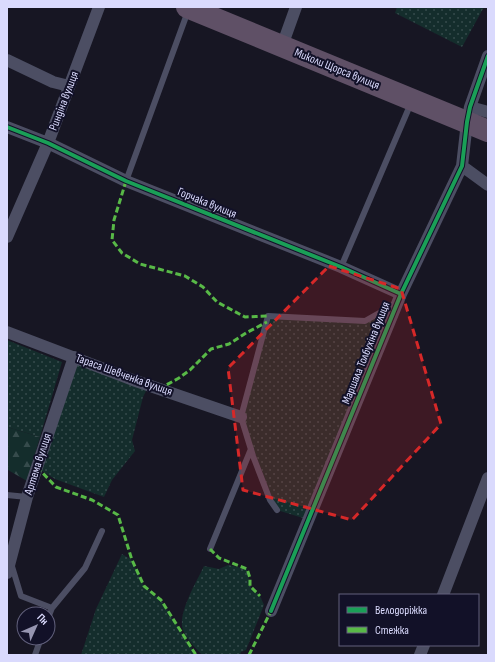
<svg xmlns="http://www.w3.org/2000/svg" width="495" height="662" font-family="'Sofia Sans Condensed',sans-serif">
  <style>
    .grass { fill: url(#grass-dots) }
    .forest { fill: url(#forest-firs) }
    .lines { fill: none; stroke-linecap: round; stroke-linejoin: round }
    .lane { stroke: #4c4e63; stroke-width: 6 }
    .street { stroke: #4c4e63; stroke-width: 12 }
    .highway { stroke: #5f5066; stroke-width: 22 }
    .quiet { stroke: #58b947; stroke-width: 3; stroke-dasharray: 6 3; stroke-linecap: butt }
    .cycleway-casing { stroke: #121128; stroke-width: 6 }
    .cycleway { stroke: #1a9f57; stroke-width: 4 }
    .marked { fill: #d62828; fill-opacity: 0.2; stroke: #d62828; stroke-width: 3; stroke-dasharray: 8 5; stroke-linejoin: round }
    .labels { text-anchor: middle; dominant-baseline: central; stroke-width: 4; stroke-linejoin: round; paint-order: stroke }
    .street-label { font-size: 12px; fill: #dadafd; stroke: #121128 }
  </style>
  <defs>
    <pattern id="grass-dots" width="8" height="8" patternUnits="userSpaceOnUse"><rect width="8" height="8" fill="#142d2c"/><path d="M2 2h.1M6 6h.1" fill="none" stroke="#364b4c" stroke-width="1.8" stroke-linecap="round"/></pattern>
    <pattern id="forest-firs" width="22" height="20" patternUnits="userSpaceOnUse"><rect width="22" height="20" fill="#142d2c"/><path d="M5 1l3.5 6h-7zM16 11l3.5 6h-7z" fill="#364b4c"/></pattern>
  </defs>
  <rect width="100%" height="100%" fill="#171623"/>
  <path class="grass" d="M397,7H484L462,47L395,13Z
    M398,302L303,518L277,510L241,417L268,316L365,321Z
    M7,340L62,362L40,437L7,427Z
    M74,357L149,385L143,397L132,440L135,451L112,480L104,497L55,479L37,468Z
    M122,554L132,560L144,586L161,600L196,655H81L96,609Z
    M228,565L247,569L250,586L260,596L264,605L246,650L241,652L240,655H202C195,647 187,640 183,630C177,614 197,581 204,566L219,569Z"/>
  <path class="forest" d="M7,427L40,437L27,481L8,470Z"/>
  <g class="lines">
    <path class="lane" d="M126,181L188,11
      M341,267L411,103
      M7,495L27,497
      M277,510L270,500L253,456L241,417L268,316L365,321L395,304
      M210,549L251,449
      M11,563L21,596L52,608L85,568L102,531
      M48,618L52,608
      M35,655L41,638"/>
    <path class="street" d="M282,46L296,7
      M7,60L53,82L69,86
      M470,107L488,112
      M7,127L48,143L126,181L341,267L401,294
      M462,166L488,185
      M7,237L48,143L99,7
      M7,332L133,380L241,417
      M7,573L27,497L74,357
      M443,595L488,478
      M271,611L401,294L462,166L467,122L470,107L488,56
      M420,655L424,645"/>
    <path class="highway" d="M187,7L488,131"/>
    <path class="quiet" d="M126,181L114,220L112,240L122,253L140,264L185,276L203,287L217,302L245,317L268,316
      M159,389L179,378L190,370L211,349L229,344L246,333L267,322
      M37,467L56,487L92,500L118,515L132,560L144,586L161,600L196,655
      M210,549L219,558L247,569L250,578V586L260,596
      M249,655L271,611"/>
    <g class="cycleway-casing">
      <path id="cycleway" d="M7,127L48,143L126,181L341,267L401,294
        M271,611L401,294L462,166L467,122L470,107L488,56"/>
    </g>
    <use href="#cycleway" class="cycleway"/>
  </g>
  <path class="marked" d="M329,266L401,289L441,424L352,520L243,490L228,368Z"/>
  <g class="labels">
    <g class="street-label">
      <text transform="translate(337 69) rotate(22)">Миколи Щорса вулиця</text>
      <text transform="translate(64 101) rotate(-69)">Риндіна вулиця</text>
      <text transform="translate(207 203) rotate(22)">Горчака вулиця</text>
      <text transform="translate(366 353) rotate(-68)">Маршала Толбухіна вулиця</text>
      <text transform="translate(124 375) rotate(20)">Тараса Шевченка вулиця</text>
      <text transform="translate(38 464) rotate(-72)">Артема вулиця</text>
    </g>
  </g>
  <rect width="495" height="662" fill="none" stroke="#dadafd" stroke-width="16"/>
  <rect x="339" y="594" width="140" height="52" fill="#121128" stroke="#62617d"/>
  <rect x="347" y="607" width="20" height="6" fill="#1a9f57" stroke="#62617d"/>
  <text x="375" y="614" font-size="12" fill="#dadafd">Велодоріжка</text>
  <rect x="347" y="627" width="20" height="6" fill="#58b947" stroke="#62617d"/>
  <text x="375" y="634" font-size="12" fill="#dadafd">Стежка</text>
  <g transform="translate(36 626) rotate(45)"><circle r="19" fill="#121128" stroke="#62617d"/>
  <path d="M0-3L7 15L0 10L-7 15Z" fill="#9695b1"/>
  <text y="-6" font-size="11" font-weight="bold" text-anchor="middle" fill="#dadafd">Пн</text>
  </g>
</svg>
